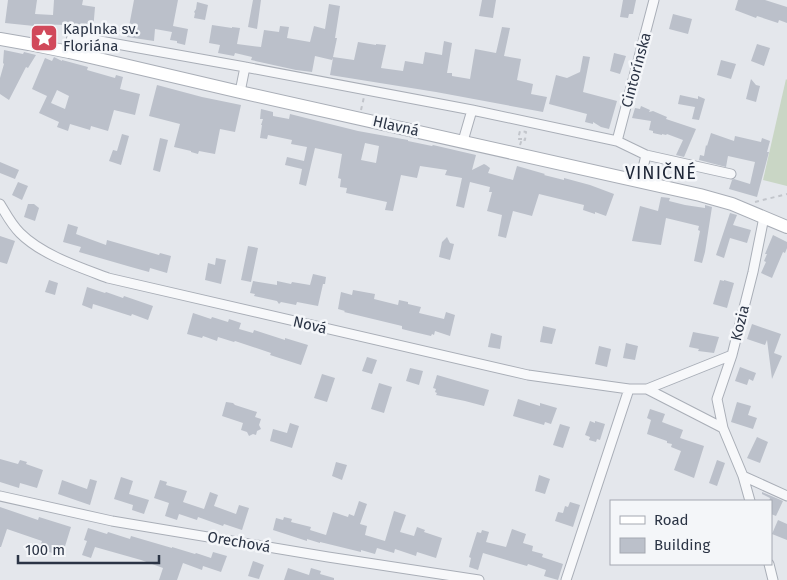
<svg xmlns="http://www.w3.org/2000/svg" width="787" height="580" font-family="'Fira Sans',sans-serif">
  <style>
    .green { fill: #c9d6c5 }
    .building { fill: #bbc0ca; fill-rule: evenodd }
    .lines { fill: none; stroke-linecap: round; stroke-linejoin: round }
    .street-casing { stroke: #a9aeb7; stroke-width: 11 }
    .secondary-casing { stroke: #a9aeb7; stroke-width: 14 }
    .path { stroke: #c2c5cb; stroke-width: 2; stroke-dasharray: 4 4; stroke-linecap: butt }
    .street { stroke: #f7f8fa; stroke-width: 9 }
    .secondary { stroke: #fff; stroke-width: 12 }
    .labels { text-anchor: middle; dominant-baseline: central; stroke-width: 5; stroke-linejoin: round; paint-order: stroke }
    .poi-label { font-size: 15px; fill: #2b3445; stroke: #f4f6f9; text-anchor: start }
    .street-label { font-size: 15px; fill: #2b3445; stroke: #f4f6f9 }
    .quarter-label { font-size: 18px; letter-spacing: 1px; fill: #1d2536; stroke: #f4f6f9 }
  </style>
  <rect width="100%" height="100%" fill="#e4e7ec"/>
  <path class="green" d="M786,79L787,80V186L763,180Z"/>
  <path class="building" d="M8,0H37L35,14L53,15L54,0H83L82,5L95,7L93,31L65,28V25L34,24V26L5,23Z
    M134,0H178L173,26L188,29L185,45L177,43V41L170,40L172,32L155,29L154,41L127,37Z
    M253,0H261L257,29L248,27Z
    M482,0H496L493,18L479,16Z
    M623,0H636L633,14H629L628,18L620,17Z
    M738,0H765L787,7V23L779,20L778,23L757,16L756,18L735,10Z
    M197,2L208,5L205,20L194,18L195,13L194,12L196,9Z
    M329,4L340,6L335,38H337L333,57L354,60L358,42L376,45V44L386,45L381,68L403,71L405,61L423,64L425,52L442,55L443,47L444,41L452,43L447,73H452V76L470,79L475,49L496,53L502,27L510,28L504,56L521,59L517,80L533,84L531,94L547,97L543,112L436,92L330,75L333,58L332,60L315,56L312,72L296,70L251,60L252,57L235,53L234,56L218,53L220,45L209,43L212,25L232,28V27L240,28L237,44L261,47L264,30L279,32L280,26L289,27L287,38L310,42L314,26L325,29Z
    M673,14L692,19L688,34L669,29Z
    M757,44L770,48L764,66L751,61Z
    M4,50L23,54L24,52L36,55L28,68L26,67L9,100L0,94V78L4,64L3,63Z
    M614,53L626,56L620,74L610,71Z
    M583,56L590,57L583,92L617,101L609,129L601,127L593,122V124L585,122L587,114L549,104L556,75L567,78L580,72Z
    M54,57L62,61V60L88,67L87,70L115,78L116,75L123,77L120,89L140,94L135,115L114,110L108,131L91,126L90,130L70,124L68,131L57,127L59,122L39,113L47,96L32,89L45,58L52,61ZM57,90L69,96L65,109L51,103Z
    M721,60L736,64L731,79L717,75Z
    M751,79L756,85L760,86L756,102L746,99Z
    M157,85L202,97L241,105L235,132L220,129L215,154L199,151L198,154L191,152V151L174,147L180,124L149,116Z
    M680,95L698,99V96L705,99L699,120L692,119L695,107L678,104Z
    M641,106L650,110L649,112L653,111L667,117L666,119L696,129L684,157L676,155L683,140L667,134L666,135L662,134V135L653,133V131L649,130L651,121L632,118L635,108L640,109Z
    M261,109L273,112V116L289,119L290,114L358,131L408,140V141L432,146L433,145L476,155L472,170L484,164L486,165L490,168L488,173L513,180L517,166L545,174L544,175L564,180V178L590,185L614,194L606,216L595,212V214L583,210L584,205L539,194L532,216L513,211L506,238L498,236L502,215L487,211L492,192H489L490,187L470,182L464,208L456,206L462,178L445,175L447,170L420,166L417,178L401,175L393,211L385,210L387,202L346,193L347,188L340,187L341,179L338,178L342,154L315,148L306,186L299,184L302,169L285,165L287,157L304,161L307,147L291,144L292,140L268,135L267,139L260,138L262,125H261L263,119H260ZM365,143L379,146L376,163L361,160Z
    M711,133L734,141L735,136L761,142L762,138L770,141L767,152H769L757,197L729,189L732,180L734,179L750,184L755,162L728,156L726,167L699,160L700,155L704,156L706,145L707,146Z
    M122,134L129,136L121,165L109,161L113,150L117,151Z
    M160,138L168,140L160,172L153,170Z
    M0,162L19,170L15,179L0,173Z
    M18,182L28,186L22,200L12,195Z
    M661,197L670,198L669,201L685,205L705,208V205L712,207L705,252L702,263L694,261L700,231L698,230L699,226L666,218L661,245L632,241L640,206L658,211Z
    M28,204H34L39,208L35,221L24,217Z
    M730,213L737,215L733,225L751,230L747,243L730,238L724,258L716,255Z
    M68,224L78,227L76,234L106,245L107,240L159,255L160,253L171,256L167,273L150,268L149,272L131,267L79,252L81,247L63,242Z
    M773,235L787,242V248L785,253L783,252L772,278L761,273L766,262L764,261L767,254H765Z
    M0,236L15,241L7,264L0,262Z
    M447,237L450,243L454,244L450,260L439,257L442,242Z
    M248,246L258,248L251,282L241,280Z
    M216,258L226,260L221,284L205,280L208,263L215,265Z
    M313,274L326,277L325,284H323L318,306L297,302L296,305L281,302L279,304L277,301L254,296L255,294L250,293L253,281L277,285V281L291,284L292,282L310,285Z
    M49,280L58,283L55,295L45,292Z
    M720,280L724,281V280L734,283L727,308L713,304Z
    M87,287L105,293L106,292L123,298L124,296L153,306L148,320L132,314L131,316L93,304L92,309L82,305Z
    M353,290L375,294L374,299L398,305L399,300L408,302V304L421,307L419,313L444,319L446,312L455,315L450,336L435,331L434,335L432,334L431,336L414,332L402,329V326L344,312L345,311L338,309L341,292L352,295Z
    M193,313L211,319L212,317L228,322L229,319L241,323L239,329L253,333L254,330L285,340V338L308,345L301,365L270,355L271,353L235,341L234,342L218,337L217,341L203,336L202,338L187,334Z
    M752,324L781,334L774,353L782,356L772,379L767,340L765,345L747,339Z
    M543,326L556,329L552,344L540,342Z
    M693,332L719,337L714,353L698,351L699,349L689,347Z
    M491,333L502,336L500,349L488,347Z
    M626,343L638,346L635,360L623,358Z
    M599,346L611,349L607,367L595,364Z
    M367,357L377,360L372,374L362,371Z
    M740,367L756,373L753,381L749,379L747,385L735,381Z
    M410,368L423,371L419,385L406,381Z
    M322,374L335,378L327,402L314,398Z
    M437,375L489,390L484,406L465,401L436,395L437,393L435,392L436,389L433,388Z
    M379,383L392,387L384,413L371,409Z
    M518,399L540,406V403L557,408L551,424L545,422L544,425L513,416Z
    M226,402L233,403L235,405L257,412L255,417L261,419L259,425L261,429L257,431L256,435L253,434L249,436L247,432L241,430L243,423L222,416Z
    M737,402L751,406L748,415L757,418L753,429L731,422Z
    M650,409L665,414L662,422L683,430L680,438L704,446L694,478L674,470L681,451L671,447L672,444L667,443V441L647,434L651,420L647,418Z
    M590,421L595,423V421L605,424L600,440L597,439L596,442L589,440L590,437L585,435Z
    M290,423L299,426L292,448L270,441L273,429L287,433Z
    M560,424L570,427L563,448L553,445Z
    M757,437L768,442L760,463L747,458Z
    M0,459L18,464L20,460L27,462L26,464L43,470L37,488L20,483L19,488L0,482Z
    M717,460L725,463L717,486L709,483Z
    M336,462L347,465L342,480L332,476Z
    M539,475L550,479L545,494L535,491Z
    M121,477L133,481L129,494L149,500L144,514L132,510L133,505L114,499Z
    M90,479L97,481L90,505L58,494L62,480L87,489Z
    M160,480L167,482L166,485L187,491L183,502L204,509L210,492L218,495L214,506L236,514L239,505L249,508L242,530L224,524L223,526L198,517L197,520L179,514L177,520L165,516L169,503L154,498Z
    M762,492L783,501L776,516L771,514V501H769L770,498L762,494Z
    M359,501L367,504L360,524L367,526L365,535L385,541L394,511L406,515L400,532L414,536L417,527L425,530L424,532L442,538L436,558L417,552L416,556L395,549L394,553L377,548L375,554L361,550V552L320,542V543L307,539V541L273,530L276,518L283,520L284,517L292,519L291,522L311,527L310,530L326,535L333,512L348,517L349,514L354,516Z
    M570,502L580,505L573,527L555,521L558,512L563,513L565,506L568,507Z
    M0,507L38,520L39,517L71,527L62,556L39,549L42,541L7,529L1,547H0Z
    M778,520L787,524V540L772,534Z
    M88,528L107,534L108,532L130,539L131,536L172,548V547L195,554L196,553L211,558L213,552L227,556L221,572L203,566L202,570L183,563L177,580H159L163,568L141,560L95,547L91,558L82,555L87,541L84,540Z
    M512,529L526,534L523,543L533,546L532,551L543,554L542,557L563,564L558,580L544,576L546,570L528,564L527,566L483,553L478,570L469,567L471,558L469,557L477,532L481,533L482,530L489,532L486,542L506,547Z
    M253,561L264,565L259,579L248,576Z
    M288,568L309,575L311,568L321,571L320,574L334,578V580H284Z"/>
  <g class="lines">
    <g class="street-casing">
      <path id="street" d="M69,52L72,36L245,67L472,110L617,141L646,155L731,174
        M240,92L245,67
        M463,141L472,110
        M617,141L654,0
        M640,181L646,155
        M0,204C6,214 11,224 20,233C42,255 79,267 108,278L528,375L629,389H647L723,428
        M647,389L732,355
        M743,476L787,496
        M0,496L112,521L328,557L479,580
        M750,501L743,476L723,428L717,399L732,355L753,272L764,217
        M769,564L773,580
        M566,580L629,389"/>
    </g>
    <g class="secondary-casing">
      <path id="secondary" d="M0,39L29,44L69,52L240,92L700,195L732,204L787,227"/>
    </g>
    <path class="path" d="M361,110L364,97
      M520,145L522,139L525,140L526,132L520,131L518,139H522
      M755,202L787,194"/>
    <use href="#street" class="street"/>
    <use href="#secondary" class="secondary"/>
  </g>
  <defs>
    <g id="sight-square" transform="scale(1.4375)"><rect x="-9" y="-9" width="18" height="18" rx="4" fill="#d1495b" stroke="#f4f6f9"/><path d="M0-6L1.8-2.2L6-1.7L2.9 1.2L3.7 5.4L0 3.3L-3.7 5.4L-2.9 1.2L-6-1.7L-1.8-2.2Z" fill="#fff"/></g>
  </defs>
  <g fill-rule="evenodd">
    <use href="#sight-square" x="44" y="38"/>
  </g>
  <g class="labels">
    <g class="poi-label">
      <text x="63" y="29">Kaplnka sv.<tspan x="63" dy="17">Floriána</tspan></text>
    </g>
    <g class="street-label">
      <text transform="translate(636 70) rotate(-75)">Cintorínska</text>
      <text transform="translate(396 126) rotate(13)">Hlavná</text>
      <text transform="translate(740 323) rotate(-76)">Kozia</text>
      <text transform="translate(310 325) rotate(13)">Nová</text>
      <text transform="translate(239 542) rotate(10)">Orechová</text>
    </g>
    <g class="quarter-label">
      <text x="661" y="173">VINIČNÉ</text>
    </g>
  </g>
  <rect x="610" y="500" width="162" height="65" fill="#f4f6f9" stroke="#a4a8b1"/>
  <rect x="620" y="516" width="25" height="8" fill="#ffffff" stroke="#a4a8b1"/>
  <text x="654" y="525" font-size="15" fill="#2b3445">Road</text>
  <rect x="620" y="538" width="25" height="15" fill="#bbc0ca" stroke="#a4a8b1"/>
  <text x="654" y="550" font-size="15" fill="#2b3445">Building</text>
  <path d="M18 555v8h141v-8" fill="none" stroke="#2b3445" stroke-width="2.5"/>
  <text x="25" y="555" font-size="15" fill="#2b3445" stroke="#f4f6f9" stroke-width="4" paint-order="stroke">100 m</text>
</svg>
